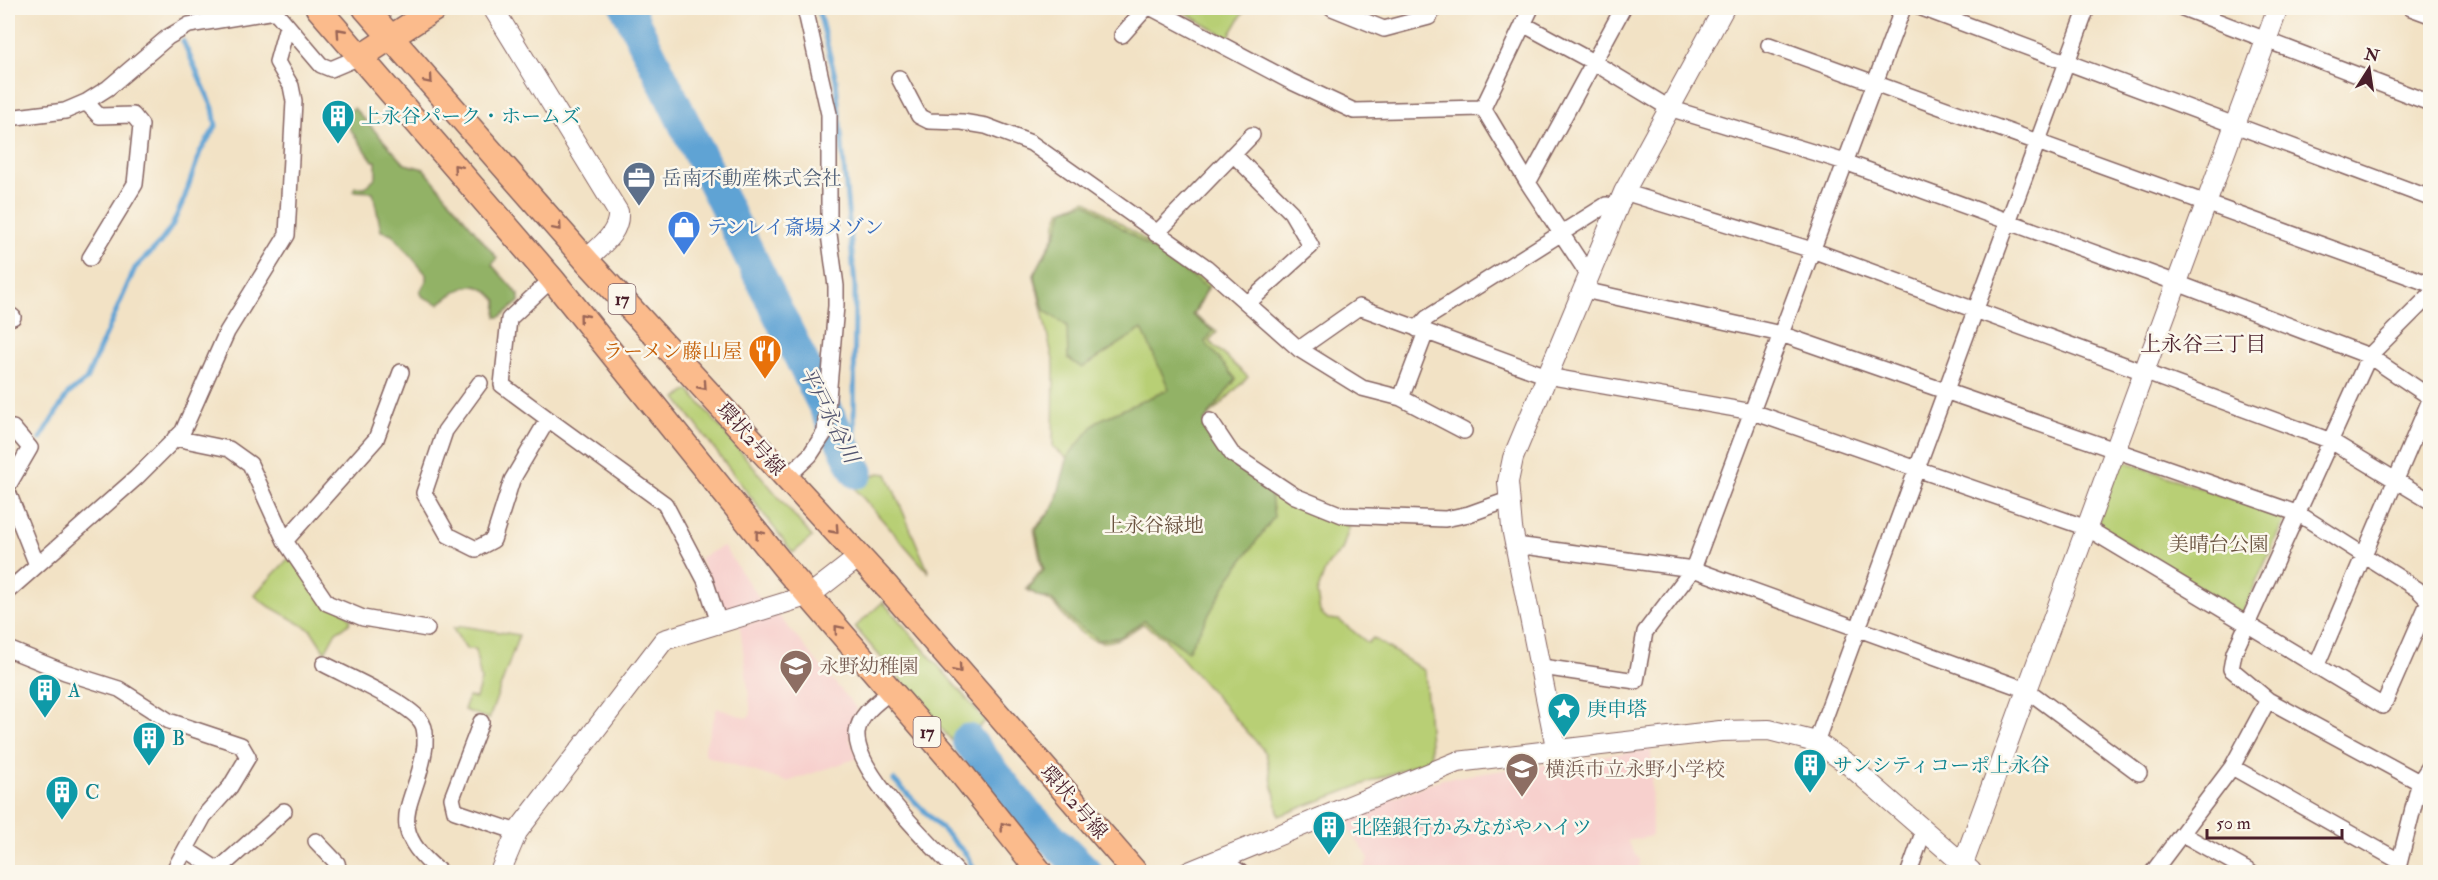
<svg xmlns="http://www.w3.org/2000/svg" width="2438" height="880" font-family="'IM FELL Double Pica','Noto Serif JP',serif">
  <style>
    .built { fill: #f7d0cd }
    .green { fill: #b8cf74; stroke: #817750; stroke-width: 1.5 }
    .forest { fill: #92b266; stroke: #6e6848; stroke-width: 1.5 }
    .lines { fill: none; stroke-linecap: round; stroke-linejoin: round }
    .stream { stroke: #5fa3d4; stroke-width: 5 }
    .river { stroke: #5fa3d4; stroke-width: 33 }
    .minor-casing { stroke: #856361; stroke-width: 18 }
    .tertiary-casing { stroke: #856361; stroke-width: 22 }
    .primary-casing { stroke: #856361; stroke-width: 27 }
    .minor { stroke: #fff; stroke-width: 15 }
    .tertiary { stroke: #fff; stroke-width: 20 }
    .primary { stroke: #fbbb8c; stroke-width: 24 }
    .oneway { stroke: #9a6557 }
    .labels { text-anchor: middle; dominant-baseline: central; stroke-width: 5; stroke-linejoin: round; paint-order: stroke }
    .shield { fill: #fbf7ec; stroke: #7f6065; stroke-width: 1.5 }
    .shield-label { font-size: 18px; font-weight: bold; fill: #4a1f2b }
    .culture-label { font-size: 20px; fill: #0d838f; stroke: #fbf7ec; text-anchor: start }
    .service-label { font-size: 20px; fill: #4e5e75; stroke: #fbf7ec; text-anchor: start }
    .shop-label { font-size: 20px; fill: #366cbe; stroke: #fbf7ec; text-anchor: start }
    .food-label { font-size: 20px; fill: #c56008; stroke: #fbf7ec; text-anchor: end }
    .street-label { font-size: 20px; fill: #4a1f2b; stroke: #fbf7ec }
    .park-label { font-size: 20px; fill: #6b5441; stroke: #fbf7ec }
    .education-label { font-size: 20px; fill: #785e54; stroke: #fbf7ec; text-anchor: start }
    .neighbourhood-label { font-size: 21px; fill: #4a1f2b; stroke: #fbf7ec }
    .water-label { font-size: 21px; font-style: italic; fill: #52546f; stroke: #fbf7ec }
  </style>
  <rect width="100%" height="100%" fill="#fbf7ec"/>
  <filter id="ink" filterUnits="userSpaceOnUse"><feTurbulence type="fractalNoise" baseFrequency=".0167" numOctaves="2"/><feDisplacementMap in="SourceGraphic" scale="12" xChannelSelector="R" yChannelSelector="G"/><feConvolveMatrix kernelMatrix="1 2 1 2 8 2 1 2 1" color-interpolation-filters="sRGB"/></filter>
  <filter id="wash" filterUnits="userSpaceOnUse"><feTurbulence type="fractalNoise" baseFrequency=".008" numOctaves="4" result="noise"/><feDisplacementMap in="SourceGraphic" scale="24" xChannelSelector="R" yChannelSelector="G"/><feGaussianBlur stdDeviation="1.35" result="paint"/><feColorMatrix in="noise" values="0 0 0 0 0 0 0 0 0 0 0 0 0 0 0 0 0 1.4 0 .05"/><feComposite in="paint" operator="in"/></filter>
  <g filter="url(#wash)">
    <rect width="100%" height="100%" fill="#f2e2c5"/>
    <path class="built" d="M723,546L762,602L721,613L700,558Z
      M778,615L857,709L850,739L858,758L787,782L706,756L704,750L717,708L746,718L751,714L740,626Z
      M1651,749L1652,836L1627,841L1639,860L1638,872H1337L1345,869H1363L1369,858L1341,818L1442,779Z"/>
    <path class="green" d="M1177,8H1246L1228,38Z
      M1086,200L1210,284L1194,315L1217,332L1209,341L1248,377L1203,422L1214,447L1272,487L1351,522L1342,550L1329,563L1324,573L1317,593L1320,612L1328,619L1339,620L1368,643L1373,638L1425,671L1431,759L1279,816L1266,753L1164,638L1143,624C1115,644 1098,652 1070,623C1063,617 1058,608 1051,602C1044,597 1034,595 1026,589L1042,569L1034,529L1055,506L1069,460L1053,447L1054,364L1034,275L1055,234L1056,222L1061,210Z
      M689,390L812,537L793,553L676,398Z
      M2121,460L2285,518L2242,614L2097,525Z
      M879,473L887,474L929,573L856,490V486Z
      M289,558L351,619L349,624L336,632L325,652L311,630L265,604L254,595Z
      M883,602L986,721L957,747L855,627Z
      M462,626L519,635L489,719L464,710L468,697L476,698L481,680L475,649H466L453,629Z"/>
    <path class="forest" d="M354,108L405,164L424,169L497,258L492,265L519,295V302L500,317H496L497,301C477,275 461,287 439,304L423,297L420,292L426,281V274L392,234L381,231L373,192L353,191L355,187H365L376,177V161H373L342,118Z
      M1086,203L1208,288L1192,315L1213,331L1205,342L1236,379L1204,421L1216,448L1271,495L1274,517L1231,576L1188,651L1144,621L1120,637L1099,640L1074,623L1051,599L1038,596L1028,589L1044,570L1036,530L1055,505L1068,456L1097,421L1169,389L1142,329L1082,368L1068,358L1067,326L1044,310L1034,275L1056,234L1064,209Z"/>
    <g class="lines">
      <path class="stream" d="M818,8L836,80L855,286L854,416L857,472
        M40,439L68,394L86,380L135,268L159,244L172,226L184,199L200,152L216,126L213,108L183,41
        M894,780L967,855L975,872"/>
      <path class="river" d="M627,8L857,472
        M968,740L1024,811L1086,872"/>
    </g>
  </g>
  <g filter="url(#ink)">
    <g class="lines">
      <g class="minor-casing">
        <path id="minor" d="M1152,8L1290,81L1354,111L1483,108L1531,8
          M1332,8L1384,29L1429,17L1434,8
          M1922,8L2430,198
          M2183,8L2430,103
          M2411,8L2430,15
          M1523,24L1593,62L1669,108L1845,162L2177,283L2369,356L2430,397
          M1122,35L1146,8
          M1769,45L2430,284
          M899,78L919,116L929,121L962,122L986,126L1031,143L1206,267L1299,349L1362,388L1401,398L1464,431
          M86,102L99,116L133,115L141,125L135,184L90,258
          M1483,108L1528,183L1590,277
          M8,118L65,111L86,102L108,88L168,37L189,25L275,11L321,65L331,69L362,56
          M1234,155L1291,212L1311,246L1248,303
          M1528,183L1623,8
          M1624,192L1812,250L2331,441L2430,501
          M1156,234L1252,135
          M2430,295L2369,356L2234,653L2231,669L2268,700L2430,788
          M8,314L13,317
          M1417,329L1427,318L1606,205L1618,207
          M1299,349L1359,307L1547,376L1753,412L2087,528L2383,706L2429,601L2417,589L2299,514L1781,334L1584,290
          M480,383L445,431L424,493L448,535L476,549L493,540L512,480L548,419L665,504L705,580L719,623
          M1401,398L1426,332
          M548,419L502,385L509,319L552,279
          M1210,421L1232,454L1295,496L1342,515L1445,519L1469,514L1508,500
          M175,438L229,449L250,464L285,541L327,603L363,618L427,629
          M786,478L810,455L825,432L836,306V286L829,234V114L805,8
          M8,486L30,448L13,428
          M8,492L37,565
          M285,541L376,439L401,372
          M1516,545L1693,569L2027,690L2139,773
          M8,591L136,478L183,431L227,332L287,235L294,101L291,86L277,62L287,26
          M8,649L65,672L119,689L169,721L241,745L248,757L230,787L204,816L173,872
          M324,664C346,676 410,703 422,723C426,730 425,736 425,745C419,803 379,823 440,872
          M1542,667L1636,681L1645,632L1693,569L1903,8
          M2316,667L2430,400
          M891,691C878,702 859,714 857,733C854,772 931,844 957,872
          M481,722L452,798L455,811L517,832
          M1816,742L2087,8
          M2232,767L2399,861
          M2184,835L2250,872
          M316,841L337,863L339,872
          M187,850L218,870L284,811
          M1220,859L1240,872
          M1909,872L1924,830
          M2153,872L2232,767L2268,700
          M2397,872L2420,781L2430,766"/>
      </g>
      <g class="tertiary-casing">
        <path id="tertiary" d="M493,8L618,212C620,233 600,246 586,260
          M1557,752L1512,528L1508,482L1513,458L1624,192L1724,8
          M1963,864L2278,8
          M500,872L517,832L664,640L810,595L859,557
          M1189,872L1457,762L1720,731L1769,730L1816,742L1848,764L1971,871"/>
      </g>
      <g class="primary-casing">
        <path id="primary" d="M318,8L552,279L785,568L949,758L1040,872
          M365,8L586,260L888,588L1135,872
          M362,56L436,8"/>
      </g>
      <use href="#minor" class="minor"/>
      <use href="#tertiary" class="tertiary"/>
      <use href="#primary" class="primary"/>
    </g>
    <defs><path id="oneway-chevron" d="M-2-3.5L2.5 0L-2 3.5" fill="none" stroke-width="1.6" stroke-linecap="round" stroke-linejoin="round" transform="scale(1.5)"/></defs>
    <g class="oneway">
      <use href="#oneway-chevron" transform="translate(340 32) rotate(-132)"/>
      <use href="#oneway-chevron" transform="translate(429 80) rotate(49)"/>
      <use href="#oneway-chevron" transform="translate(457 168) rotate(-131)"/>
      <use href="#oneway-chevron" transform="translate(558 227) rotate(49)"/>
      <use href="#oneway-chevron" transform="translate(583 317) rotate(-129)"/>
      <use href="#oneway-chevron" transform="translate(703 386) rotate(48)"/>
      <use href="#oneway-chevron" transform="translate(835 530) rotate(48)"/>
      <use href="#oneway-chevron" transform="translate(759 534) rotate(-128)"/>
      <use href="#oneway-chevron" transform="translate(838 629) rotate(-130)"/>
      <use href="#oneway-chevron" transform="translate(958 669) rotate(49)"/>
      <use href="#oneway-chevron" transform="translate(1004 826) rotate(-128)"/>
    </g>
  </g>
  <defs>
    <g id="building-pin" transform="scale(1.725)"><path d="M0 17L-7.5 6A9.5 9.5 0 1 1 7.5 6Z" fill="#0f9aa8" stroke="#fbf7ec"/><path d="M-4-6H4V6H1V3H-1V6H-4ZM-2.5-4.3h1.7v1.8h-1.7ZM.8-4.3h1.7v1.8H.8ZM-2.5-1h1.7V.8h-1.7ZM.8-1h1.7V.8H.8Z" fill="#fff"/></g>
    <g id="office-pin" transform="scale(1.725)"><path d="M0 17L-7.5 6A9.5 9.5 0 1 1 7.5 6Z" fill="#5c6f8a" stroke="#fbf7ec"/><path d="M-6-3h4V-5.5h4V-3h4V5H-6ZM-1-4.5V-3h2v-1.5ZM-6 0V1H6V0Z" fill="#fff"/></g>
    <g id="shop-pin" transform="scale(1.725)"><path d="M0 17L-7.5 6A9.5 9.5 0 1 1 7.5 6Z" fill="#3f7fe0" stroke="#fbf7ec"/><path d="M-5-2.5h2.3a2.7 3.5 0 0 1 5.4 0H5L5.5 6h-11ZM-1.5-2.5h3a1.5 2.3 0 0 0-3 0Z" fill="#fff"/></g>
    <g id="restaurant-pin" transform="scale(1.725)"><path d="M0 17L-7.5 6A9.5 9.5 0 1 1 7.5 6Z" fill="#e8710a" stroke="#fbf7ec"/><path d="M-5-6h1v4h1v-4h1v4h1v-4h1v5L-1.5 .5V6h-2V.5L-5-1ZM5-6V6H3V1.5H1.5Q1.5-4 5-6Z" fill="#fff"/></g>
    <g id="school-pin" transform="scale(1.725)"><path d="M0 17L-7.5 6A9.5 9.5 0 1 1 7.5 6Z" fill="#8d6e63" stroke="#fbf7ec"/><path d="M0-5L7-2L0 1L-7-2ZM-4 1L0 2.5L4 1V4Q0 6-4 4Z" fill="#fff"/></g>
    <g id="sight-pin" transform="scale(1.725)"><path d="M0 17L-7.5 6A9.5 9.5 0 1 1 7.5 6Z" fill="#0f9aa8" stroke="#fbf7ec"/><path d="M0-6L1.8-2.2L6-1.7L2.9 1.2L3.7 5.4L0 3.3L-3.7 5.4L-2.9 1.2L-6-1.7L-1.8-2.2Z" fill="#fff"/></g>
  </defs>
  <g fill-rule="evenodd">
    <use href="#building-pin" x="338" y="116"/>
    <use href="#office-pin" x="639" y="178"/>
    <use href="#shop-pin" x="684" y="227"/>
    <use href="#restaurant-pin" x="765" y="351"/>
    <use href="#school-pin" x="796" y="666"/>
    <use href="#building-pin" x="45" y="690"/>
    <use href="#sight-pin" x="1564" y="709"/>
    <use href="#building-pin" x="149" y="738"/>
    <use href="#building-pin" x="1810" y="765"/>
    <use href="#school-pin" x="1522" y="769"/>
    <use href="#building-pin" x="62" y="792"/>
    <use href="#building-pin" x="1329" y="827"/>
  </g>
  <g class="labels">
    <g class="shield">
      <rect x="608.5" y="284" width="27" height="30" rx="4.5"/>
      <rect x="913.5" y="717" width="27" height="30" rx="4.5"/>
    </g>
    <g class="shield-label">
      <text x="622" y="299">17</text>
      <text x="927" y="732">17</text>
    </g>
    <g class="culture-label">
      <text x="361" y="116">上永谷パーク・ホームズ</text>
      <text x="68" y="690">A</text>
      <text x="1587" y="709">庚申塔</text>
      <text x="172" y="738">B</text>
      <text x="1833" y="765">サンシティコーポ上永谷</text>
      <text x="85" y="792">C</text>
      <text x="1352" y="827">北陸銀行かみながやハイツ</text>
    </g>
    <g class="service-label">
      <text x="662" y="178">岳南不動産株式会社</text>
    </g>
    <g class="shop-label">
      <text x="707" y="227">テンレイ斎場メゾン</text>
    </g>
    <g class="food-label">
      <text x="742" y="351">ラーメン藤山屋</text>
    </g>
    <g class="street-label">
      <text transform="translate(751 439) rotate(48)">環状2号線</text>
      <text transform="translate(1074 802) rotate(49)">環状2号線</text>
    </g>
    <g class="park-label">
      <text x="1154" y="525">上永谷緑地</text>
      <text x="2219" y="544">美晴台公園</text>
    </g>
    <g class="education-label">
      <text x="819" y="666">永野幼稚園</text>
      <text x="1545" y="769">横浜市立永野小学校</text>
    </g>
    <g class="neighbourhood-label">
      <text x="2203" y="344">上永谷三丁目</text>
    </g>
    <g class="water-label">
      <text transform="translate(829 415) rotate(63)">平戸永谷川</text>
    </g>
  </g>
  <rect width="2438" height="880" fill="none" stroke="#fbf7ec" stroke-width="30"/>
  <g transform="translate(2369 69) rotate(12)" stroke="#fbf7ec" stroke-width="4.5" paint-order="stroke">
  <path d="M0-4.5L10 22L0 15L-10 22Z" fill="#4a1f2b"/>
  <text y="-9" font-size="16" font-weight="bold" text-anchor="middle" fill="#4a1f2b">N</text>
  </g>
  <path d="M2207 829v9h135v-9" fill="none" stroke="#4a1f2b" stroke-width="3"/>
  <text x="2216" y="829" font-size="18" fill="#4a1f2b" stroke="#fbf7ec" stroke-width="4.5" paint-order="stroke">50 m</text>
</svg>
